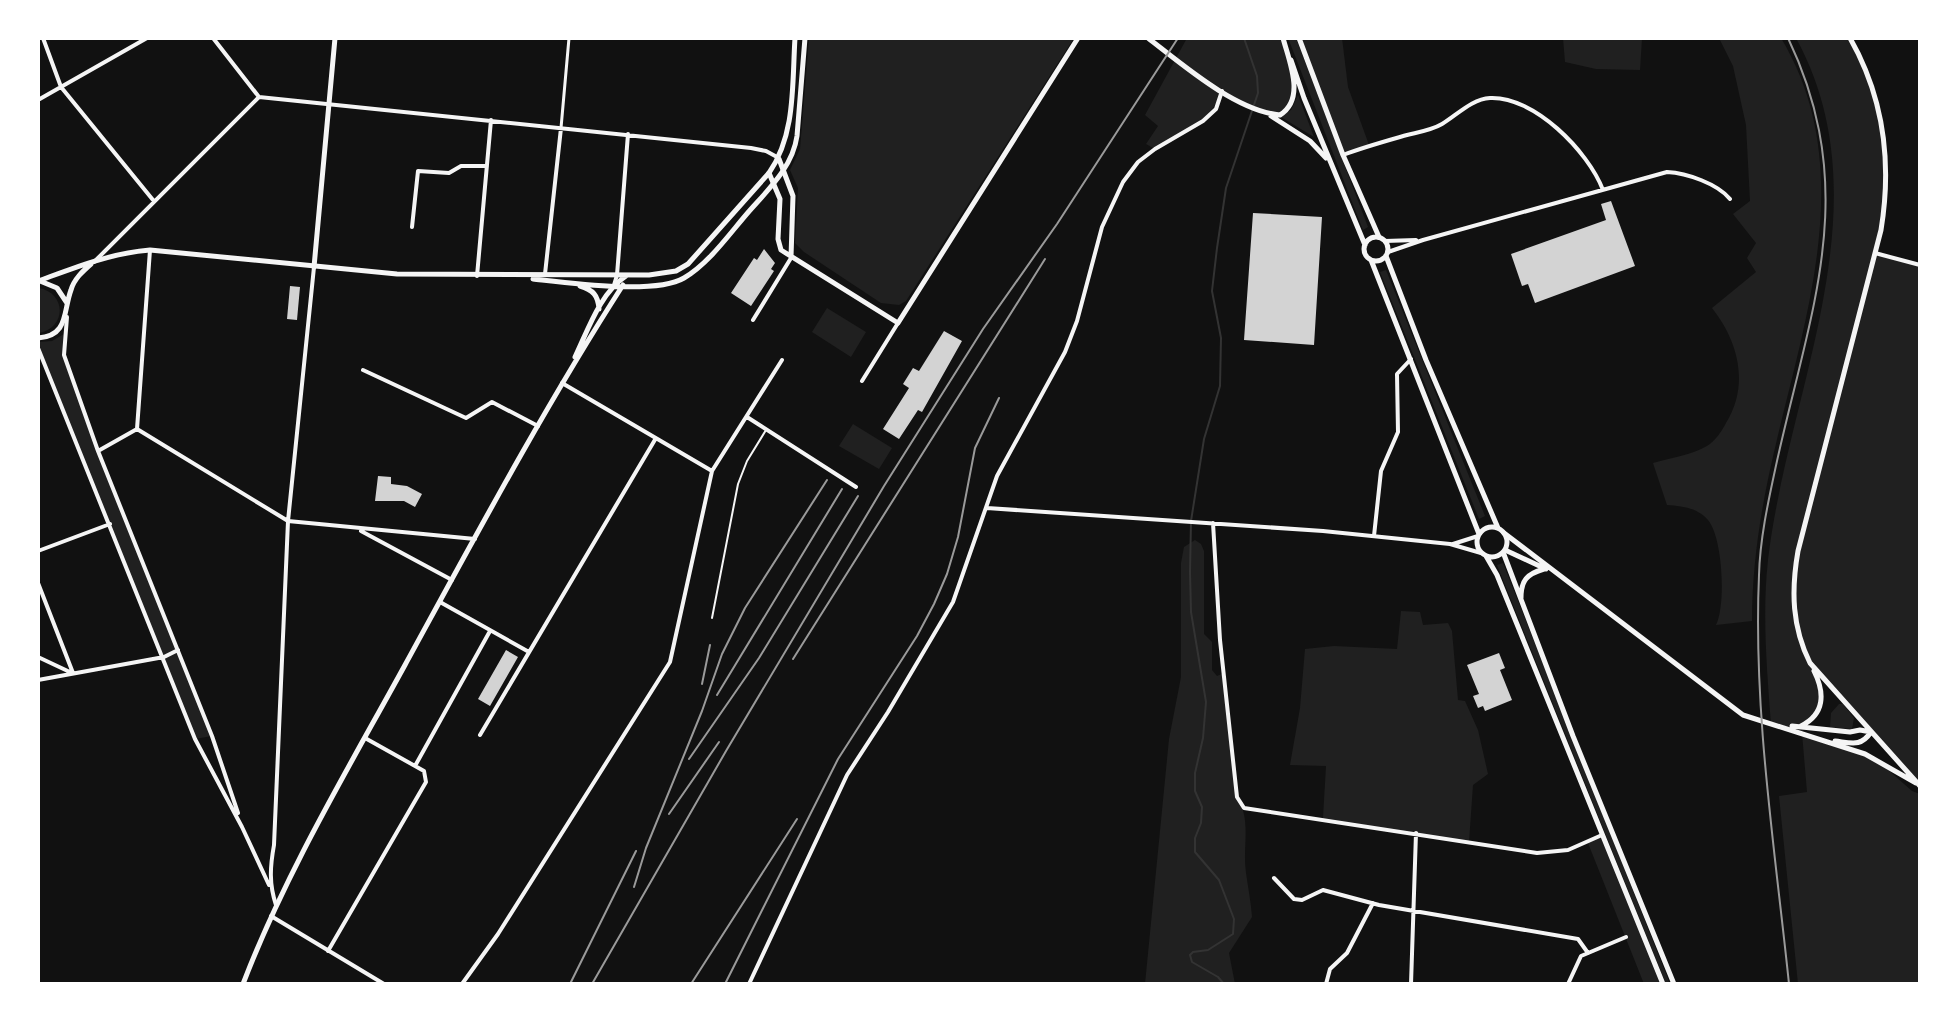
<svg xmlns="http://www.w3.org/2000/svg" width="1958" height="1022" font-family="Raleway,sans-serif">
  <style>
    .green { fill: #202020 }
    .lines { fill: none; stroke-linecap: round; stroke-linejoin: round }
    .stream { stroke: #333; stroke-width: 2 }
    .building { fill: #d3d3d3 }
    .service { stroke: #f5f5f5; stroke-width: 2 }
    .pedestrian { stroke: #f5f5f5; stroke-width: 3 }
    .minor { stroke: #f5f5f5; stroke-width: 4 }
    .tertiary { stroke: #f5f5f5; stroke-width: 5 }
    .secondary { stroke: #f5f5f5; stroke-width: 5 }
    .rail { stroke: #9a9a9a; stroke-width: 2 }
  </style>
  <rect width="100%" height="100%" fill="#111"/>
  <path class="green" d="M809,38H1074L906,301L899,305L881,303L804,252L795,243L798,188L790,170L800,149Z
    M1187,38H1283L1295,88L1287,111L1268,114L1280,121L1222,91C1209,124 1184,132 1155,149L1146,144L1158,126L1145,115Z
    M1288,38H1296L1368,227L1363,230Z
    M1299,38H1342L1348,87L1369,145L1343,155Z
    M1563,38H1642L1640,70L1596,69L1565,62Z
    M1719,38H1781C1859,168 1805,317 1774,452C1761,508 1752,564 1752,621L1716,625C1726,605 1723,538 1708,520C1698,508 1682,506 1667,505L1653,463C1670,458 1692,455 1707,446C1715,441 1722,431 1726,423C1750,384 1738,341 1712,308L1756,272L1747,258L1756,243L1733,214L1750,201L1746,125L1733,66Z
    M1796,38H1850L1877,100L1887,175L1875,253L1920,265V786L1813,666L1822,703L1802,732L1878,761L1912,791L1920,794V984H1798L1779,796L1807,792L1802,733L1771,724C1767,670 1762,614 1768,560C1788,388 1887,205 1796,38Z
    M1298,95L1314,137L1281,117L1291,110Z
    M1386,270L1485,516L1479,519L1380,272Z
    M38,288C67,292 67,329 38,333Z
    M827,308L866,332L851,357L812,332Z
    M64,334L63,346L98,451L212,736L195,739L38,348V342L52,341Z
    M853,424L892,448L879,469L839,446Z
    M1195,540L1201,544L1204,551V634L1212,642V670L1217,676L1224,673L1237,797C1252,821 1242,846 1246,873C1248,888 1251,902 1252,917L1229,953L1235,984H1145L1169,739L1181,677V563L1184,547Z
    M1503,563L1670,984H1666L1497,565Z
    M1401,611L1420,612L1423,625L1448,623L1452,631L1458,700L1465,701L1478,730L1488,774L1473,785L1469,842L1323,818L1326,766L1290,765L1300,708L1305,649L1334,646L1397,649Z
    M1839,704H1843L1854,718L1852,729L1830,727L1831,713Z
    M1602,835L1663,984H1644L1588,843Z"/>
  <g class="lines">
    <path class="stream" d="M1224,984L1218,977L1192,962L1190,955L1193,952L1208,950L1233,934L1234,919L1219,880L1195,852V838L1201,823L1202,807L1195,791V773L1203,738L1206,702L1191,612L1190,572L1191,521L1204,439L1220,386L1221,338L1212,291L1217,248L1226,188L1258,93L1257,76L1244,38"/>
  </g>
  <path class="building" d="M1611,201L1635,266L1535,303L1528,284L1522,286L1511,254L1606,220L1601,204Z
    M1253,213L1322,217L1314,345L1244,340Z
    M764,249L775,263L771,269L774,271L751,306L731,293L754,258L757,260Z
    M290,286L300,287L297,320L287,319Z
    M944,331L962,341L922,412L918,410L899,439L883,429L909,388L903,384L913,368L919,371Z
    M378,476L391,477V484L407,486L422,494L415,507L404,501H375Z
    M506,650L518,657L490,706L478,699Z
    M1499,653L1505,668L1500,670L1512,700L1485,711L1483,706L1478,708L1473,696L1479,694L1467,665Z"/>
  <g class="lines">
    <path class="service" d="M712,618L738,484L747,461L766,430"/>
    <path class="pedestrian" d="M561,128L569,38"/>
    <path class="minor" d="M43,38L61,87L153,200
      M213,38L259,97L751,148L766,151L777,157
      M38,100L147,38
      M1343,155C1364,147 1386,141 1407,135C1419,132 1432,130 1442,124C1457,115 1472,99 1490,98C1534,96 1588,151 1603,190
      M412,227L418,171L449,173L461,166H487
      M1385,241L1416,240
      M1388,252L1423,240L1667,172C1687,173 1718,184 1730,199
      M1875,253L1920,265
      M94,262L259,97
      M545,274L561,128
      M477,276L491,120
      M614,285L617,275L628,134
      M67,317L64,355L98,451L212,736L238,813
      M753,320L791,258
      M38,348L195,739L242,827L269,885
      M363,370L466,418L492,402L538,426
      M862,381L898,323
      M562,383L712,471
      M747,417L856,487
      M137,429L288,521L475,539
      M98,451L137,429L150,250
      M987,508L1323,531L1450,544L1481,553
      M1213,523L1220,640L1237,797L1244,808L1537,853L1568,850L1602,835
      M361,531L452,580
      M1374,536L1381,471L1398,432L1397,374L1411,359
      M1453,544L1478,536
      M38,551L110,524
      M38,583L73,673
      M440,602L529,652
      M38,657L72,673
      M38,680L164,657L178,650
      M480,735L656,438
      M415,766L490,631
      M1274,878L1294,899L1302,900L1323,890L1379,905L1578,939L1588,953
      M276,905C269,884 270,867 274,845L288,521L314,267
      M271,916L384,984
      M328,951L426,782L424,771L365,738
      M462,984L498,934L670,662L712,471L782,360
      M749,984L847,775L888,712L953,602L997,476L1065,352L1077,321L1102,227L1123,182L1138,162L1155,149L1203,121L1216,109L1222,91
      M1326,984L1330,969L1347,953L1373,903
      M1411,984L1416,833
      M1568,984L1581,956L1626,937"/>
    <path class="tertiary" d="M1850,38C1884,98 1892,163 1881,230L1798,551C1791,591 1792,627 1810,663L1920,786
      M779,159L793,196L791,257
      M769,173L780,199L778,239L781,250L898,323L1078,38
      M314,267L335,38
      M1504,533L1743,715L1865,754L1916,783
      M1505,550L1546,569
      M1792,726L1850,732L1860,730L1871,732C1861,747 1852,743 1835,741
      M1801,726C1825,714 1825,693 1814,671"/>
    <path class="secondary" d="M1148,38C1183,65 1236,111 1280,115C1306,99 1289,61 1283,38
      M1299,38L1343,155L1379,237
      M1291,60L1304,98L1365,245
      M1271,116L1310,141L1326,158
      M1364 249a12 12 0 1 1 24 0a12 12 0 1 1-24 0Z
      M1386,256L1426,360L1498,528
      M1371,260L1479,534
      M533,279C568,283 655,295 684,278C711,262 732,230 752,208C771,187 793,165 797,136L805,38
      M38,281C74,268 111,253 150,250L397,274L649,275L676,271L688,264L769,173C796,134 792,84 795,38
      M40,281L57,288L67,303
      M580,286C593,290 598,295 599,309
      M38,338C69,336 63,311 71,290C74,279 83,271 91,264
      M575,357C588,330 600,293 626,276
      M1477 542a15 15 0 1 1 30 0a15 15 0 1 1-30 0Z
      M1503,552L1573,736L1674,984
      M1486,556L1497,575L1663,984
      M1521,598C1521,580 1527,574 1544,569
      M243,984C286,872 348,769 405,665C475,537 544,408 623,285"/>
    <path class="rail" d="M1788,38C1861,191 1811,308 1777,461C1769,498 1760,537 1759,575C1753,711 1775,849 1789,984
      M793,659L1045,259
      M702,684L710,645
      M717,695L842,489
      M689,759L759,658L858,496
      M669,814L719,742
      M634,887L646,848L702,711L722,654L745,608L827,480
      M570,984L636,851
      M592,984L726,751L884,486L983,329L1057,224L1178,38
      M691,984L797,819
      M725,984L838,759L917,636L934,604L947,574L958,537L975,448L999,398"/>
  </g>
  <rect width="1958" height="1022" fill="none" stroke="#ffffff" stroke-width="80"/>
</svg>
